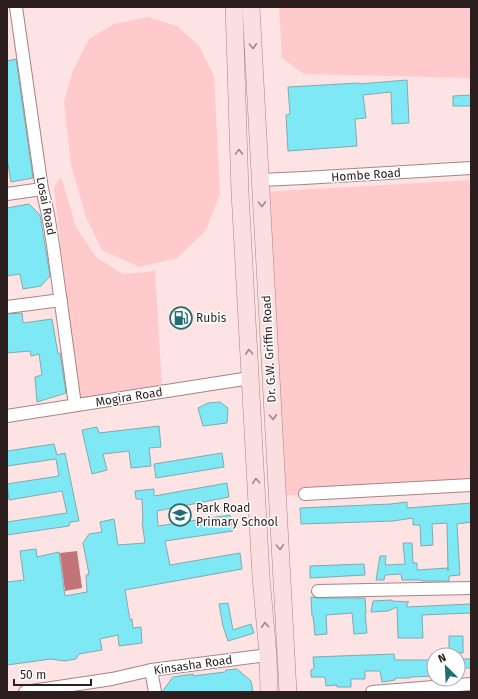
<svg xmlns="http://www.w3.org/2000/svg" width="478" height="699" font-family="'Fira Sans',sans-serif">
  <style>
    .green { fill: #ffcacb }
    .water { fill: #c37478 }
    .building { fill: #7ee8f5; stroke: #7fabb0 }
    .lines { fill: none; stroke-linecap: round; stroke-linejoin: round }
    .street-casing { stroke: #a98384; stroke-width: 14 }
    .secondary-casing { stroke: #a98384; stroke-width: 18 }
    .street { stroke: #fff; stroke-width: 12 }
    .secondary { stroke: #fbdee0; stroke-width: 17 }
    .oneway { stroke: #9e8889 }
    .labels { text-anchor: middle; dominant-baseline: central; stroke-width: 3; stroke-linejoin: round; paint-order: stroke }
    .street-label { font-size: 12px; fill: #2d1e1e; stroke: #fff }
    .poi-label { font-size: 12px; fill: #2d1e1e; stroke: #fff; text-anchor: start }
  </style>
  <rect width="100%" height="100%" fill="#fde3e3"/>
  <path class="green" d="M279,7H471V78L304,74L282,58Z
    M148,17L177,26L199,46L214,76L220,194L206,230L177,258L139,267L102,250L86,217L71,165L64,102L72,73L89,39L114,24Z
    M61,177L76,227L96,257L123,274L155,271L162,387L79,399L54,188Z
    M471,180V484L277,496L261,192Z"/>
  <path class="water" d="M77,551L82,588L65,591L60,553Z"/>
  <path class="building" d="M16,59L33,178L11,182L8,164H7V61Z
    M407,80L409,123L392,124L391,92L363,95L366,118L355,119L357,146L288,151L286,115L290,114L288,87L359,83V84Z
    M471,95V106H453V96Z
    M29,204L40,215L50,276L41,286L23,289L20,274L7,276V208Z
    M22,313L23,323L52,319L58,354L60,353L66,393L37,402L35,377L42,375L39,354L31,356L30,351L7,353V314Z
    M220,402L228,408L227,423L203,426L198,408L208,403Z
    M159,426L161,447L149,448L151,466L131,468L129,451L103,454L107,470L92,474L82,430L97,427L99,433Z
    M54,444L57,455L65,453L79,521L70,522L69,526L7,535V522L67,513L62,491L9,500L7,484L59,476L56,459L7,466V451Z
    M222,453L224,467L156,478L154,464Z
    M227,483L229,497L157,511L158,526L230,515L233,531L165,541L170,565L240,553L242,569L125,590L130,620L132,619L133,628L141,627L142,643L119,646L118,635L100,639L102,650L79,654L76,659L64,661L51,659L7,665V582L24,580L20,551L36,549L37,557L59,552L65,596L87,592L86,575L89,574L83,543L89,534L102,532L100,522L114,519L118,545L145,543L142,522H143L142,499H136L135,491L154,489V496Z
    M407,502V508L471,503V522L457,524L460,575L449,576V581H422L421,580H402L401,574L385,575L384,580H376L380,556H386L385,565L405,564L403,543H412L413,563H417V570L448,568V571L447,523L432,524L433,545L421,546L420,525H413V518L393,521L301,524L300,508L391,504Z
    M364,564L365,575L310,578V566Z
    M311,597L318,598H365L366,613H365L367,633L354,634L352,613L326,615L327,634L315,635L313,616H312Z
    M392,600V601L409,602H407V607L471,604V613L422,615L423,638H398L397,607L388,611L371,612L373,601Z
    M228,603L233,630L251,624L254,633L228,641L223,626L219,604Z
    M449,636H463V653H449Z
    M394,654L395,660H434V676L410,677V678H395V680L382,682L380,671H365V679H351V687H337V685L326,686L325,677H311V670L314,669L313,657Z
    M458,659H471V668H458Z
    M237,669L251,681L253,692H162L173,677L193,674V676L225,672L226,670Z"/>
  <g class="lines">
    <g class="street-casing">
      <path id="street" d="M16,7L42,189L48,214L53,245L75,405
        M260,180L304,178L471,168
        M7,194L42,189
        M7,307L61,300
        M7,416L250,378
        M305,494L471,485
        M318,591L471,588
        M151,670L155,692
        M25,692L112,679L151,670L268,655
        M372,692L471,684"/>
    </g>
    <g class="secondary-casing">
      <path id="secondary" d="M234,7L240,192L261,577L268,655L269,692
        M251,7L288,692"/>
    </g>
    <use href="#street" class="street"/>
    <use href="#secondary" class="secondary"/>
  </g>
  <defs><path id="oneway-chevron" d="M-2-3.5L2.5 0L-2 3.5" fill="none" stroke-width="1.6" stroke-linecap="round" stroke-linejoin="round"/></defs>
  <g class="oneway">
    <use href="#oneway-chevron" transform="translate(253 46) rotate(87)"/>
    <use href="#oneway-chevron" transform="translate(239 152) rotate(-92)"/>
    <use href="#oneway-chevron" transform="translate(262 204) rotate(87)"/>
    <use href="#oneway-chevron" transform="translate(249 352) rotate(-93)"/>
    <use href="#oneway-chevron" transform="translate(273 417) rotate(87)"/>
    <use href="#oneway-chevron" transform="translate(256 481) rotate(-93)"/>
    <use href="#oneway-chevron" transform="translate(280 547) rotate(87)"/>
    <use href="#oneway-chevron" transform="translate(265 625) rotate(-95)"/>
  </g>
  <defs>
    <g id="fuel-ring" transform="scale(1.15)"><circle r="9.5" fill="#fff" stroke="#236d75" stroke-width="1.5"/><path d="M-5.5-6h7V0h2V4h1.3V-2.5L3-4.5l.8-.8L6-3V5H2.5V1h-1V6h-7ZM-4.2-4.7v3.2H.2V-4.7Z" fill="#236d75"/></g>
    <g id="school-ring" transform="scale(1.15)"><circle r="9.5" fill="#fff" stroke="#236d75" stroke-width="1.5"/><path d="M0-5L7-2L0 1L-7-2ZM-4 1L0 2.5L4 1V4Q0 6-4 4Z" fill="#236d75"/></g>
  </defs>
  <g fill-rule="evenodd">
    <use href="#fuel-ring" x="181" y="318"/>
    <use href="#school-ring" x="180" y="515"/>
  </g>
  <g class="labels">
    <g class="street-label">
      <text transform="translate(366 175) rotate(-4)">Hombe Road</text>
      <text transform="translate(46 206) rotate(79)">Losai Road</text>
      <text transform="translate(269 349) rotate(-93)">Dr. G.W. Griffin Road</text>
      <text transform="translate(129 397) rotate(-9)">Mogira Road</text>
      <text transform="translate(193 665) rotate(-8)">Kinsasha Road</text>
    </g>
    <g class="poi-label">
      <text x="196" y="318">Rubis</text>
      <text x="196" y="508">Park Road<tspan x="196" dy="14">Primary School</tspan></text>
    </g>
  </g>
  <rect width="478" height="699" fill="none" stroke="#2d1e1e" stroke-width="16"/>
  <g transform="translate(446 667) rotate(336)"><circle r="19" fill="#ffffff" stroke="#aba5a5"/>
  <path d="M0-3L7 15L0 10L-7 15Z" fill="#236d75"/>
  <text y="-6" font-size="11" font-weight="bold" text-anchor="middle" fill="#2d1e1e">N</text>
  </g>
  <path d="M14 679v6h77v-6" fill="none" stroke="#2d1e1e" stroke-width="2"/>
  <text x="20" y="679" font-size="12" fill="#2d1e1e" stroke="#ffffff" stroke-width="3" paint-order="stroke">50 m</text>
</svg>
